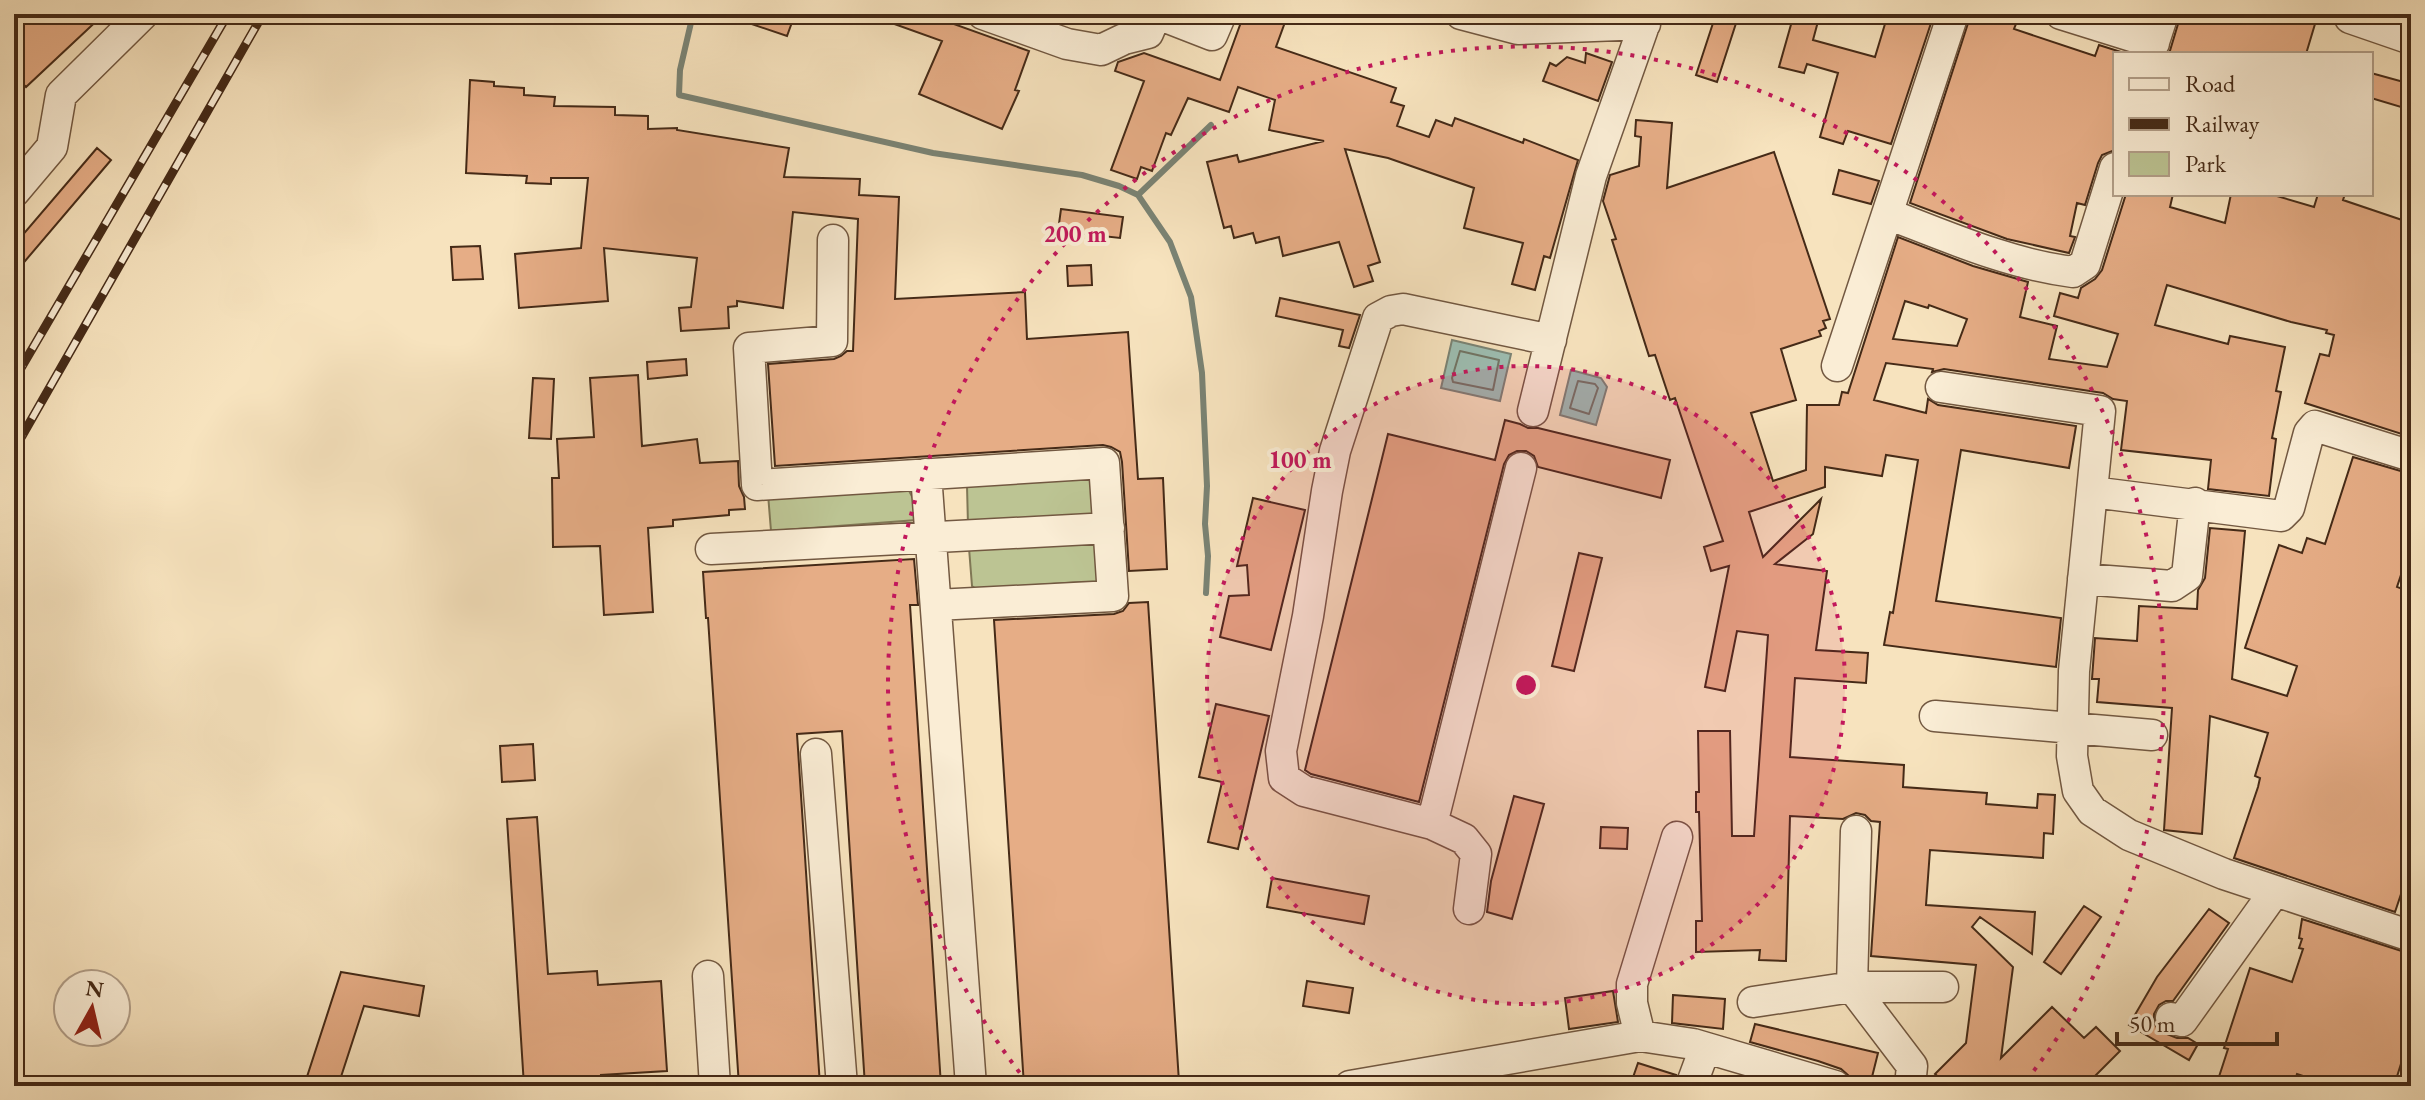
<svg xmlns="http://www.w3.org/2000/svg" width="2425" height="1100" font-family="'EB Garamond',serif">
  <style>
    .green { fill: #bcc493; stroke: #807755; stroke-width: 2 }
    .water { fill: #9dbeb2; stroke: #7a8374; stroke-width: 2 }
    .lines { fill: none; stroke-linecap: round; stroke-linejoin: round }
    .shore { stroke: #717464; stroke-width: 2 }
    .stream { stroke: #7a8374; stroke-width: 6 }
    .building { fill: #e6ad86; stroke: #452a17; stroke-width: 2; fill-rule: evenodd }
    .minor-casing { stroke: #725841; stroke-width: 33 }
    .minor { stroke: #faedd5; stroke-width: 30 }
    .rail-casing { stroke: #452a17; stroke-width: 9 }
    .rail { stroke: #faedd5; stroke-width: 6; stroke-dasharray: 18; stroke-linecap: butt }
    .ring { fill: none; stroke: #c2185b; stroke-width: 4; stroke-dasharray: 4 8 }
    .centre { fill: #c2185b; stroke: #faedd5; stroke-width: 4 }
    .ring-label { font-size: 24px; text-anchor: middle; font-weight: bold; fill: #c2185b; stroke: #faedd5; stroke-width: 8; stroke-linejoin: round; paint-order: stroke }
  </style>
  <rect width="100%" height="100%" fill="#f7e3be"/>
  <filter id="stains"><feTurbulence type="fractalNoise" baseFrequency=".0025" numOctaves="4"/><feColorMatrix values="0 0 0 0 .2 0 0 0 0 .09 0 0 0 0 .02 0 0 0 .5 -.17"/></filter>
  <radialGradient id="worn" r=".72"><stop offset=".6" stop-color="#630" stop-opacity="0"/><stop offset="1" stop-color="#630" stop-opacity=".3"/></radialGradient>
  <path class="green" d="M1093,475L1096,522L968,525L967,486Z
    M906,485L916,504L917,520L771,531L768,494Z
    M1094,535L1099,579L1097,581L976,589L972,586L969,548Z"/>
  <path class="water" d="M1452,340L1511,354L1500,401L1441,388Z
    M1571,370L1601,378L1607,387L1596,425L1560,415Z"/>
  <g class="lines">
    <path class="shore" d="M1460,351L1499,360L1493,390L1453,382L1452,378Z
      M1578,381L1595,384L1598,388L1589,414L1570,408Z"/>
    <path class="stream" d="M693,14L680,70L679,95L933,153L1082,175L1119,186L1138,195L1170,242L1191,297L1202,373L1207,486L1205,524L1208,556L1206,593
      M1138,195L1211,125"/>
  </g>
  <path class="building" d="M14,14H104L26,87L14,75Z
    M731,14H795L787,36L731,17Z
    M872,14H926L1029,51L1015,90L1019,91L1002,129L919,94L942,41L872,16Z
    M1244,14H1288L1276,47L1396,88L1391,102L1404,106L1397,126L1429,137L1436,120L1452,126L1455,118L1523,143L1524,139L1578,160L1550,258L1544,256L1535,290L1512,284L1523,243L1464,228L1474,188L1388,158L1345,149L1380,262L1368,266L1373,281L1354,287L1339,242L1283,256L1279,237L1256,243L1253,233L1234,238L1231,226L1224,228L1207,162L1237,155L1239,162L1324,141L1269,130L1275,100L1238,87L1229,112L1188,98L1171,135L1166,133L1152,171L1141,167L1137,179L1111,170L1144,81L1115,71L1118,62L1144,53L1220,80Z
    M1716,14H1739L1717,82L1696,75Z
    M1794,14H1820L1813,40L1875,57L1888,14H1934L1891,144L1848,131L1843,144L1820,137L1838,73L1807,64L1804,73L1779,67Z
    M1971,14H2020L2014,29L2095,56L2099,45L2121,52V54H2115V150L2102,155L2098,163L2085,205L2077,203L2070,236L2075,237L2069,253L2007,239L1910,203Z
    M2181,14H2318L2306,54H2169Z
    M1586,53L1612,62L1598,101L1543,81L1550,63L1556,66L1567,57L1585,63Z
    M2371,73L2411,84V110L2371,98Z
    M470,80L494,82V86L524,88V95L555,97L554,106L615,107V115L648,116V129L677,128V130L789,148L784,177L860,179L859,195L899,197L895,299L1025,292L1027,339L1128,332L1138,479L1163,478L1167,569L1129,571L1122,462L1120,452L1111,447L1103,445L775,466L768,364L834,359L841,356L847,351H853L858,219L793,212L783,308L737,301V306L728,307L729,328L681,331L679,308L691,307L697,258L604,248L608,301L519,308L515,254L581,248L588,178H551V184L526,183L527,176L466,173Z
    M1636,120L1672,123L1667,188L1774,152L1830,319L1823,321L1826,328L1819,331L1821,336L1781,349L1796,400L1751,413L1773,481L1806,470L1807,405H1839L1842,392L1848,393L1898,237L1973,266L2028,282L2020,317L2057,326L2049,359L2107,367L2118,334L2054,316L2060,293L2078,298L2081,288L2095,279L2102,270L2126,194H2173L2170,207L2225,223L2231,194H2270L2314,207L2318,194H2345L2343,200L2411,223V437L2305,403L2320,354L2329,356L2334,335L2326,333L2327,330L2291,322L2167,285L2155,325L2228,344L2230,336L2285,347L2276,391L2281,392L2272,438L2276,439L2269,496L2208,489L2211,460L2121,450L2127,401L2113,399L2103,393L1944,369L1932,372L1933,369L1886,363L1874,400L1926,413L1928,399L1938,405L2076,426L2069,468L1961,450L1936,601L2061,618L2056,667L1884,645L1890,612L1893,613L1918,460L1886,455L1882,476L1825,467V487L1749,512L1763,557L1821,499L1813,534L1775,564L1827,571L1816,650L1868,653L1866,683L1795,678L1790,757L1904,765L1903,787L1987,793L1986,804L2037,808L2038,794L2055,795L2053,834L2044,833L2043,858L1930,850L1926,905L2035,912L2032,954L1980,917L1972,927L2013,967L2001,1058L2052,1007L2084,1038L2096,1027L2120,1051L2085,1086H1948L1935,1074L1966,1043L1976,965L1871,956L1880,822L1871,821L1865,815L1856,813L1843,819L1790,816L1786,961L1759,960L1760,950L1696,952V921H1702L1699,812H1696V792H1699L1698,731H1730L1732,836H1754L1768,635L1737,631L1725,691L1705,687L1729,566L1711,571L1704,547L1723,541L1675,398L1670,400L1655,355L1649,356L1612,240L1616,239L1603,201L1610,175L1639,166L1641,137L1635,136ZM1905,301L1928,308L1929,305L1967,319L1957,346L1893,339Z
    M97,148L111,160L14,274V245Z
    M1839,170L1879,181L1871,204L1833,194Z
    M1061,209L1123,217L1120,238L1058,231Z
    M480,246L483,279L453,280L451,247Z
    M1091,265L1092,285L1068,286L1067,266Z
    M1280,298L1360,315L1349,348L1339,346L1343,330L1276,316Z
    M686,359L687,375L648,379L647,362Z
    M638,375L642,446L697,439L700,463L738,461L739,486L744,497L745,509L729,510V515L673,520V526L648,528L653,612L604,615L600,546L553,547L552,478H559L557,439L594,437L590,378Z
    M533,378L554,379L551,439L529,438Z
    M1505,420L1520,424L1528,428H1538L1670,460L1661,498L1538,467L1534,456L1526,451H1517L1509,455L1504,464L1419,802L1311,774L1305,770L1388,434L1495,460Z
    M2353,457L2411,474V545L2397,587L2411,592V864L2395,912L2234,858L2258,787L2260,778L2255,776L2268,733L2210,716L2202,834L2164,830L2172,708L2097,702L2099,679H2092L2095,638L2137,641L2139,606L2197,609L2198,590L2205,578L2210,528L2245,531L2232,679L2287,696L2297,666L2245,648L2279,545L2302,553L2307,538L2325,544Z
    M1253,498L1305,510L1271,650L1220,637L1229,596L1249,595L1247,565L1237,566Z
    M1579,553L1602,558L1574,671L1552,666Z
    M914,559L918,605H910L941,1086H865L842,731L797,734L820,1086H739L708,618H706L703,572Z
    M1148,602L1179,1082L1114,1086H1024L994,620L1114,614L1123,611L1129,603Z
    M1216,704L1269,716L1238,849L1208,842L1222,782L1199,777Z
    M533,744L535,780L502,782L500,746Z
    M1514,796L1544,804L1512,919L1487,912L1491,881Z
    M537,817L548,974L597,971L598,985L661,981L667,1071L601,1075L602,1086H524L507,819Z
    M1601,827L1628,828L1627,849L1600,848Z
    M1272,878L1369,896L1364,924L1267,907Z
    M2084,906L2101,917L2061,974L2044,962Z
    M2209,909L2229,923L2173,1001H2166L2159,1005L2154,1014V1023L2159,1031L2177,1038H2188L2198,1044L2189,1060L2129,1025L2157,977Z
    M2302,919L2411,954V1032L2394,1086H2334L2297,1074L2293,1086H2216L2228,1049L2224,1048L2250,968L2292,982L2303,949L2299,948L2302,939L2299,938Z
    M341,972L424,986L419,1016L364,1006L338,1086H304Z
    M1307,981L1353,988L1349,1013L1303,1006Z
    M1613,991L1618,1022L1569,1029L1565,998Z
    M1673,995L1725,999L1723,1029L1672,1023Z
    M1755,1024L1878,1053L1871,1081L1849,1076L1841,1069L1818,1061L1750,1042Z
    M1638,1063L1676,1075L1673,1086H1630Z"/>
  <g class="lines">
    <g class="minor-casing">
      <path id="minor" d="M983,14L1067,44L1101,50L1124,39L1148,33L1156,14
        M1158,14L1212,35L1221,14
        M1461,14L1518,29L1645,24
        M2061,14L2154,43
        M2350,18L2411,39
        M2150,54L2163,14
        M14,192L52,147L61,95L143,14
        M1888,214C1948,237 2009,264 2073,272L2085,264L2115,168
        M833,240L832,341L749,348L757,485L1104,463L1113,596L936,605
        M1837,366L1953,14
        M1941,387L2100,411L2074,671L2072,756L2078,791L2092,811L2129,835L2224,874L2411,936
        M1533,411L1591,176L1648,14
        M926,474L971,1086
        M2092,492L2281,516L2289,508L2309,433L2315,426L2411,456
        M711,549L1109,528
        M2083,579L2172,586L2187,576L2195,503
        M1935,716L2152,735
        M816,754L842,1086
        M1432,824L1521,468
        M1856,831L1852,987L1912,1066L1910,1086
        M1469,909L1476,854L1464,839L1432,824L1304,791L1284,778L1281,751L1308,616L1327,491L1335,451L1378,318L1391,311L1403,309L1551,340
        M708,976L715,1086
        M1753,1002L1852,987H1943
        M2171,1018L2182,1021L2275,891
        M1640,1036L1632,1003V984L1677,837
        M1350,1086L1640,1036L1693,1044L1835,1086
        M1691,1086L1705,1048"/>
    </g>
    <use href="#minor" class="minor"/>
    <g class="rail-casing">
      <path id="rail" d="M14,380L228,14
        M14,450L263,14"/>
    </g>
    <use href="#rail" class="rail"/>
  </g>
  <circle cx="1526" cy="685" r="319" fill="#c2185b" fill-opacity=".12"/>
  <g class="ring">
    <circle cx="1526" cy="685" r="319"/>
    <path d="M1027 1082A638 638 0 1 1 2025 1082"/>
  </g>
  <circle cx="1526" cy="685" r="12" class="centre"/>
  <g class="ring-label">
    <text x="1075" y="242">200 m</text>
    <text x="1300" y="468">100 m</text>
  </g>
  <rect width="2425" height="1100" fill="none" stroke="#f7e3be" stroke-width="48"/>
  <rect x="16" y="16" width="2393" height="1068" fill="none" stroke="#452a17" stroke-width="4"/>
  <rect x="24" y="24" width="2377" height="1052" fill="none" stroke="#452a17" stroke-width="2"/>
  <rect x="2113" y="52" width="260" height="144" fill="#faedd5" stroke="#b29f89" stroke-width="2"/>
  <rect x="2129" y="78" width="40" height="12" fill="#faedd5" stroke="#b29f89" stroke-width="2"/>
  <text x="2185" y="92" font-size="24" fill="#452a17">Road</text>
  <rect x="2129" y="118" width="40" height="12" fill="#452a17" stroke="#b29f89" stroke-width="2"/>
  <text x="2185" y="132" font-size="24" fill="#452a17">Railway</text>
  <rect x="2129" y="152" width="40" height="24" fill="#bcc493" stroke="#b29f89" stroke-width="2"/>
  <text x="2185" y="172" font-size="24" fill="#452a17">Park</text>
  <g transform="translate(92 1008) rotate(8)"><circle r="38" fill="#faedd5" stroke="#b29f89" stroke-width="2"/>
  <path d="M0-6L14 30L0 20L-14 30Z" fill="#8f2418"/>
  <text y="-12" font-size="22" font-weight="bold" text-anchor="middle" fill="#452a17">N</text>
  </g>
  <path d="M2117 1032v12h160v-12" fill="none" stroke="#452a17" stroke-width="4"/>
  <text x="2129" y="1032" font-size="24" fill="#452a17" stroke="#faedd5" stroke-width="6" paint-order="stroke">50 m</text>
  <rect width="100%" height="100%" filter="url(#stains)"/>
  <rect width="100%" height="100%" fill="url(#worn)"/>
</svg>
